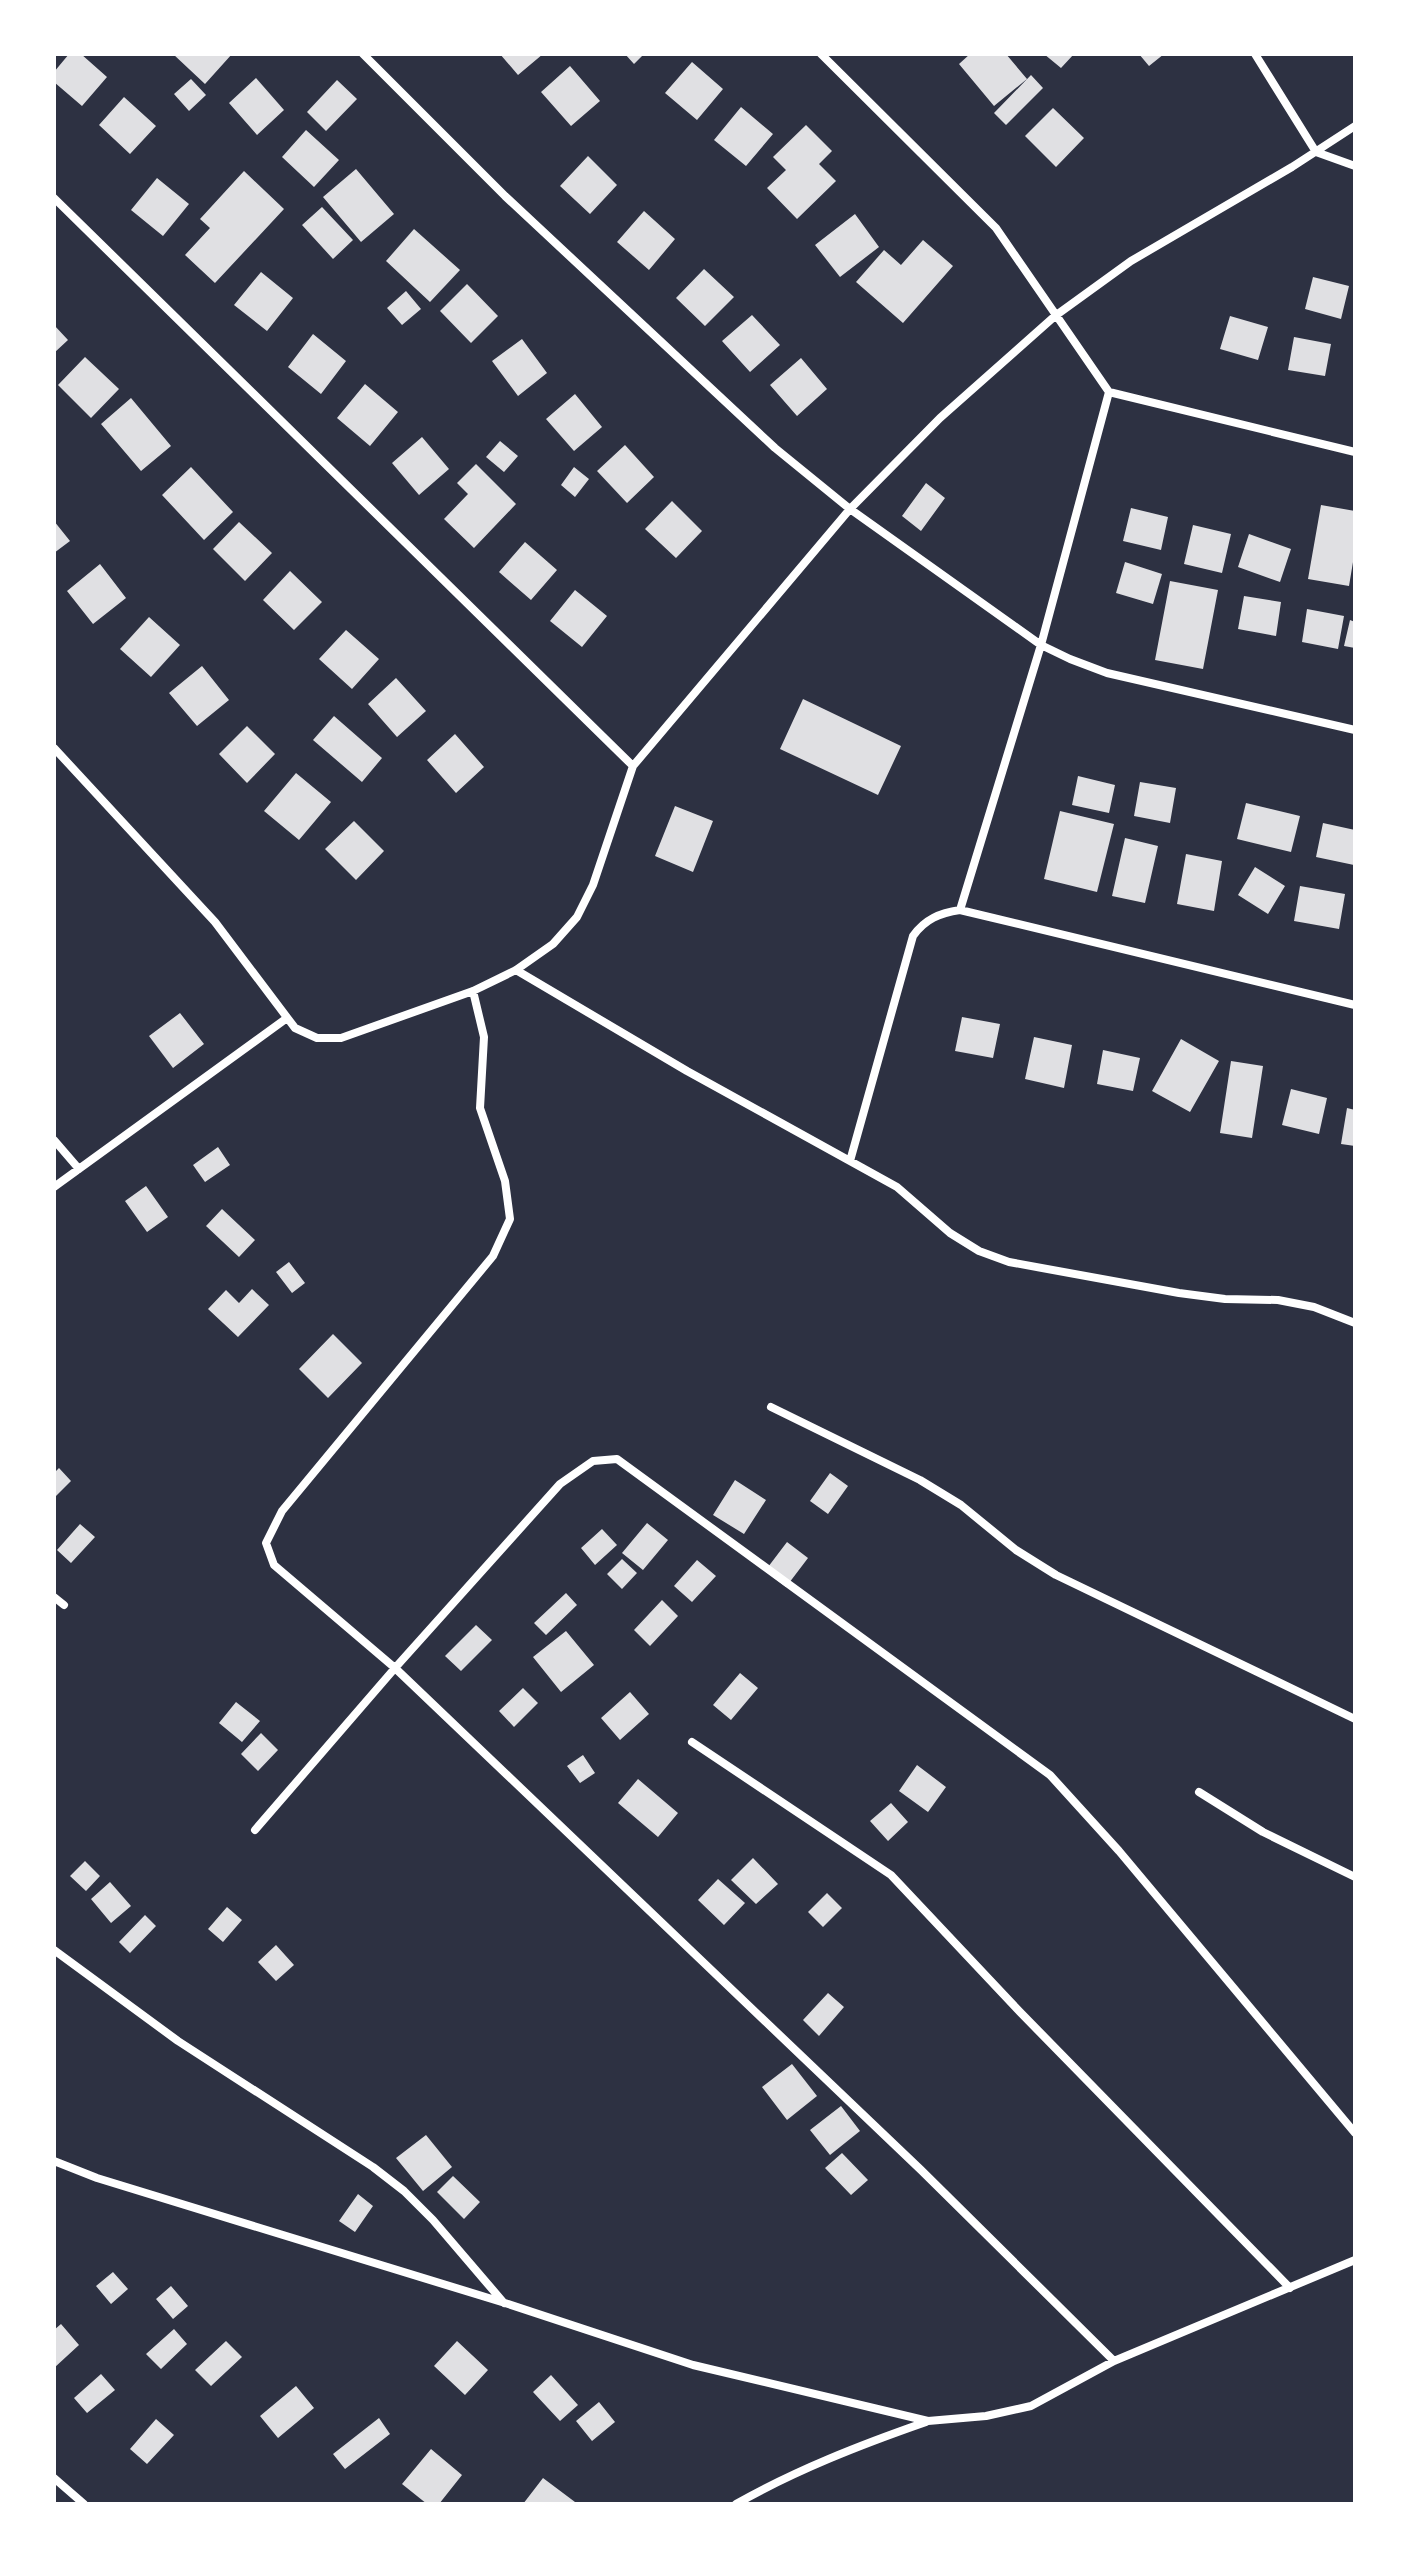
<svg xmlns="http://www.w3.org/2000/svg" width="1409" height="2558" font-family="'Varela Round',sans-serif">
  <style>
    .building { fill: #e0e0e3 }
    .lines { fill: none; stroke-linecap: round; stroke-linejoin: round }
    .minor { stroke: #fff; stroke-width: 8 }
  </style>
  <rect width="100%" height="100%" fill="#2d3142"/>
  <path class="building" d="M69,54H81L107,77L82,106L54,82V72Z
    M173,54H232L205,84Z
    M500,54H543L518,75Z
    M625,54H644L634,64Z
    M970,54H1006L1027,79L994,106L959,64Z
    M1044,54H1074L1061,68Z
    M1139,54H1164L1149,66Z
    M692,62L723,89L697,120L665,93Z
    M570,66L600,101L571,126L541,92Z
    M1031,75L1043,88L1006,125L994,113Z
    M256,78L284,110L257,135L229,103Z
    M191,79L206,95L189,111L174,94Z
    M337,80L357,99L326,131L307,112Z
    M124,97L156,126L130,154L99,125Z
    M741,107L773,134L746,166L714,140Z
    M1053,108L1084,138L1056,167L1025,136Z
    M806,125L832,151L819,164L836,181L797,219L767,188L786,170L773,157Z
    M306,130L339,160L314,187L282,157Z
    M588,156L617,185L590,214L560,186Z
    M356,169L394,214L361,242L323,197Z
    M244,171L284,209L215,283L185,255L210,228L200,219Z
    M157,178L189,204L163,236L131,210Z
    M322,207L353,240L333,259L302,225Z
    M644,211L675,239L649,270L617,242Z
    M855,214L879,247L840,277L815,245Z
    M414,229L460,270L430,302L386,261Z
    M923,240L953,266L903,323L856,282L884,250L901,265Z
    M704,269L734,297L705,326L676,298Z
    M261,272L293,298L267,331L234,305Z
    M1313,277L1349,286L1341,319L1305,309Z
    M467,284L498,316L471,343L440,311Z
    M406,291L421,309L402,325L387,308Z
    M752,315L780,345L750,372L722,341Z
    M1230,316L1268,327L1258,360L1220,349Z
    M54,325L68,340L54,353Z
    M313,334L346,361L321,394L288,367Z
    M1294,337L1331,344L1325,376L1288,370Z
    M522,339L547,373L518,396L492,361Z
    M85,357L119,389L91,418L58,385Z
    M801,358L827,389L797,416L770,385Z
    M365,384L398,412L370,446L337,418Z
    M575,394L602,427L574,451L546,419Z
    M131,398L171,446L141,471L101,424Z
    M422,437L449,469L419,495L392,463Z
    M500,441L518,456L504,472L486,457Z
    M625,445L654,477L627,503L597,471Z
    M476,464L516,504L474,548L444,519L468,494L457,483Z
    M191,467L233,512L204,540L162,495Z
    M574,467L589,479L575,497L561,485Z
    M926,483L945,498L921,531L902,516Z
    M672,501L702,531L676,558L645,529Z
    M1321,505L1355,511V550L1349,586L1308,579Z
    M1131,508L1168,517L1161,550L1123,541Z
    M54,521L70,541L54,553Z
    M239,522L272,553L245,581L213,549Z
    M1193,525L1231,534L1222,573L1184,564Z
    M1249,534L1291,549L1280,582L1238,567Z
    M525,542L557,570L531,600L499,572Z
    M1125,562L1162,574L1153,604L1116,593Z
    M100,564L126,598L93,624L67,591Z
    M290,571L322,602L294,630L263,600Z
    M1170,581L1218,590L1203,669L1155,660Z
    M575,590L607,616L582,647L550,621Z
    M1244,596L1281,602L1276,636L1238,629Z
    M1307,609L1344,616L1338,649L1302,642Z
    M149,617L180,645L151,677L120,649Z
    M1350,620L1355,622V648L1344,646Z
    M346,630L379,659L352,689L319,659Z
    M202,666L229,700L197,726L169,693Z
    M396,678L426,711L397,737L368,704Z
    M803,699L901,746L878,795L780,749Z
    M334,716L382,758L362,782L313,740Z
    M247,726L275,754L247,783L219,754Z
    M455,734L484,767L456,793L427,760Z
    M296,773L331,802L299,840L264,811Z
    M1078,776L1115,785L1109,813L1072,805Z
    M1140,782L1176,788L1170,823L1134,816Z
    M1246,803L1300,816L1291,852L1237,839Z
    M675,806L713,821L693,872L655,856Z
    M1060,811L1114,824L1097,892L1044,879Z
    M354,821L384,851L356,880L325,849Z
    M1323,823L1355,830L1354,865L1316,857Z
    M1125,838L1158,846L1145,903L1112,896Z
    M1186,854L1222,861L1214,911L1177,904Z
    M1255,867L1285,886L1268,914L1238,895Z
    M1300,886L1345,894L1339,929L1294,921Z
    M180,1013L204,1044L173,1068L149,1036Z
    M962,1017L1000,1024L993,1058L955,1051Z
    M1034,1037L1072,1045L1064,1088L1025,1079Z
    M1181,1039L1219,1061L1190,1112L1152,1091Z
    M1103,1050L1140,1058L1133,1091L1097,1084Z
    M1231,1061L1263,1066L1252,1138L1220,1133Z
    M1291,1089L1327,1098L1319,1134L1282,1125Z
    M1347,1108L1355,1110V1146L1341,1144Z
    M218,1147L230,1165L205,1182L193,1165Z
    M146,1186L168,1217L147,1232L125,1201Z
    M222,1209L255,1240L239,1257L206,1226Z
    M289,1262L305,1283L292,1293L276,1272Z
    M252,1289L269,1305L238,1337L208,1309L226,1290L239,1303Z
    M333,1334L362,1363L328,1398L299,1369Z
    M59,1468L71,1481L54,1498V1473Z
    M830,1473L848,1486L828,1514L810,1501Z
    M735,1480L766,1500L744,1534L713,1515Z
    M647,1523L668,1540L643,1570L622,1553Z
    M80,1524L95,1537L71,1563L57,1550Z
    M602,1529L617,1545L595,1565L581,1548Z
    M787,1542L808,1558L786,1587L765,1571Z
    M622,1559L637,1573L622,1589L607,1574Z
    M697,1560L716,1576L692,1602L674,1586Z
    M566,1593L577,1605L546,1635L534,1623Z
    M662,1600L678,1616L650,1646L634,1630Z
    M476,1625L492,1640L461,1671L445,1656Z
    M566,1631L594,1665L561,1692L533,1657Z
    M740,1673L758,1688L731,1720L713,1705Z
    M523,1688L538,1703L514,1727L499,1711Z
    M630,1692L649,1714L620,1740L601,1718Z
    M236,1702L260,1721L242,1742L219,1723Z
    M261,1733L278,1750L258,1771L241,1754Z
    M583,1755L595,1773L580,1783L567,1766Z
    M917,1765L946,1787L928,1812L899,1791Z
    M638,1779L678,1813L658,1837L618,1803Z
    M891,1803L908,1822L888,1841L870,1821Z
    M753,1858L778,1884L756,1904L731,1880Z
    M85,1861L100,1876L86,1891L70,1876Z
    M718,1879L745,1903L724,1925L698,1900Z
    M110,1882L131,1906L111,1923L91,1899Z
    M827,1893L842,1908L823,1927L808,1912Z
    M227,1907L242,1920L223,1942L208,1929Z
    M145,1915L156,1926L130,1953L119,1942Z
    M276,1945L294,1965L276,1981L258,1962Z
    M828,1993L844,2007L819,2036L803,2020Z
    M792,2064L817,2096L787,2120L762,2087Z
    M841,2106L860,2131L830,2155L810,2130Z
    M426,2135L452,2167L423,2191L396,2158Z
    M842,2153L868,2180L851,2195L825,2168Z
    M453,2176L480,2202L464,2219L437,2192Z
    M358,2194L373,2206L355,2232L339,2221Z
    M113,2272L128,2289L111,2304L96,2286Z
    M171,2286L188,2306L173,2319L156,2299Z
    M61,2324L79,2345L54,2368V2330Z
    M174,2329L187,2344L161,2369L146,2354Z
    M226,2341L242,2357L211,2386L195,2370Z
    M457,2341L488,2370L465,2395L434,2366Z
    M101,2374L115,2390L87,2413L74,2398Z
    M551,2375L578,2405L560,2421L533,2392Z
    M296,2386L314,2408L278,2438L260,2416Z
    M599,2402L615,2422L592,2441L576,2421Z
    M379,2418L390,2434L345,2469L333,2454Z
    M156,2419L174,2435L147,2464L130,2449Z
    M431,2449L462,2475L439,2504H427L402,2484Z
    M543,2478L575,2502L573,2504H523Z"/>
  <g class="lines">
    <path class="minor" d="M363,54L505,196L775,448L850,509L1041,645L1070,659L1107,673L1355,730
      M821,54L996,228L1109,392L1041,645L960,910L1355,1005
      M1255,54L1316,152
      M1316,152L1355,166
      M54,198L633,766
      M1109,392L1355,452
      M54,748L215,922L295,1028L317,1038H341L473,991L516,970L553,944L577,917L593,885L633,766L850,509L940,418L1055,316L1131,261L1292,167L1355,126
      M516,970L687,1071L897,1187L950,1233L979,1251L1009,1262L1179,1293L1225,1299L1278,1300L1314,1307L1355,1323
      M473,991L484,1037L480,1108L505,1181L510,1219L493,1256L282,1511L266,1543L274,1565L395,1668L921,2170L1114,2361
      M54,1140L79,1169
      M850,1161L913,936C925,919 940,913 960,910
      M54,1187L287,1018
      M771,1407L920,1480L961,1505L1016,1550L1056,1575L1355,1719
      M54,1597L64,1605
      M692,1742L891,1875L1020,2012L1290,2288
      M1199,1792L1263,1832L1355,1877
      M255,1830L395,1668L560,1484L593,1461L617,1459L1050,1775L1119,1851L1355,2133
      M54,1950L178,2041L373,2167L404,2191L433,2220L504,2303
      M54,2161L97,2178L505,2303L693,2365L928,2421L986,2416L1031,2406L1114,2361L1355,2260
      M54,2478L84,2504
      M736,2504C796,2470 860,2445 926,2422"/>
  </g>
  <rect width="1409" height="2558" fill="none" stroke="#ffffff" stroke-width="112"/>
</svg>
